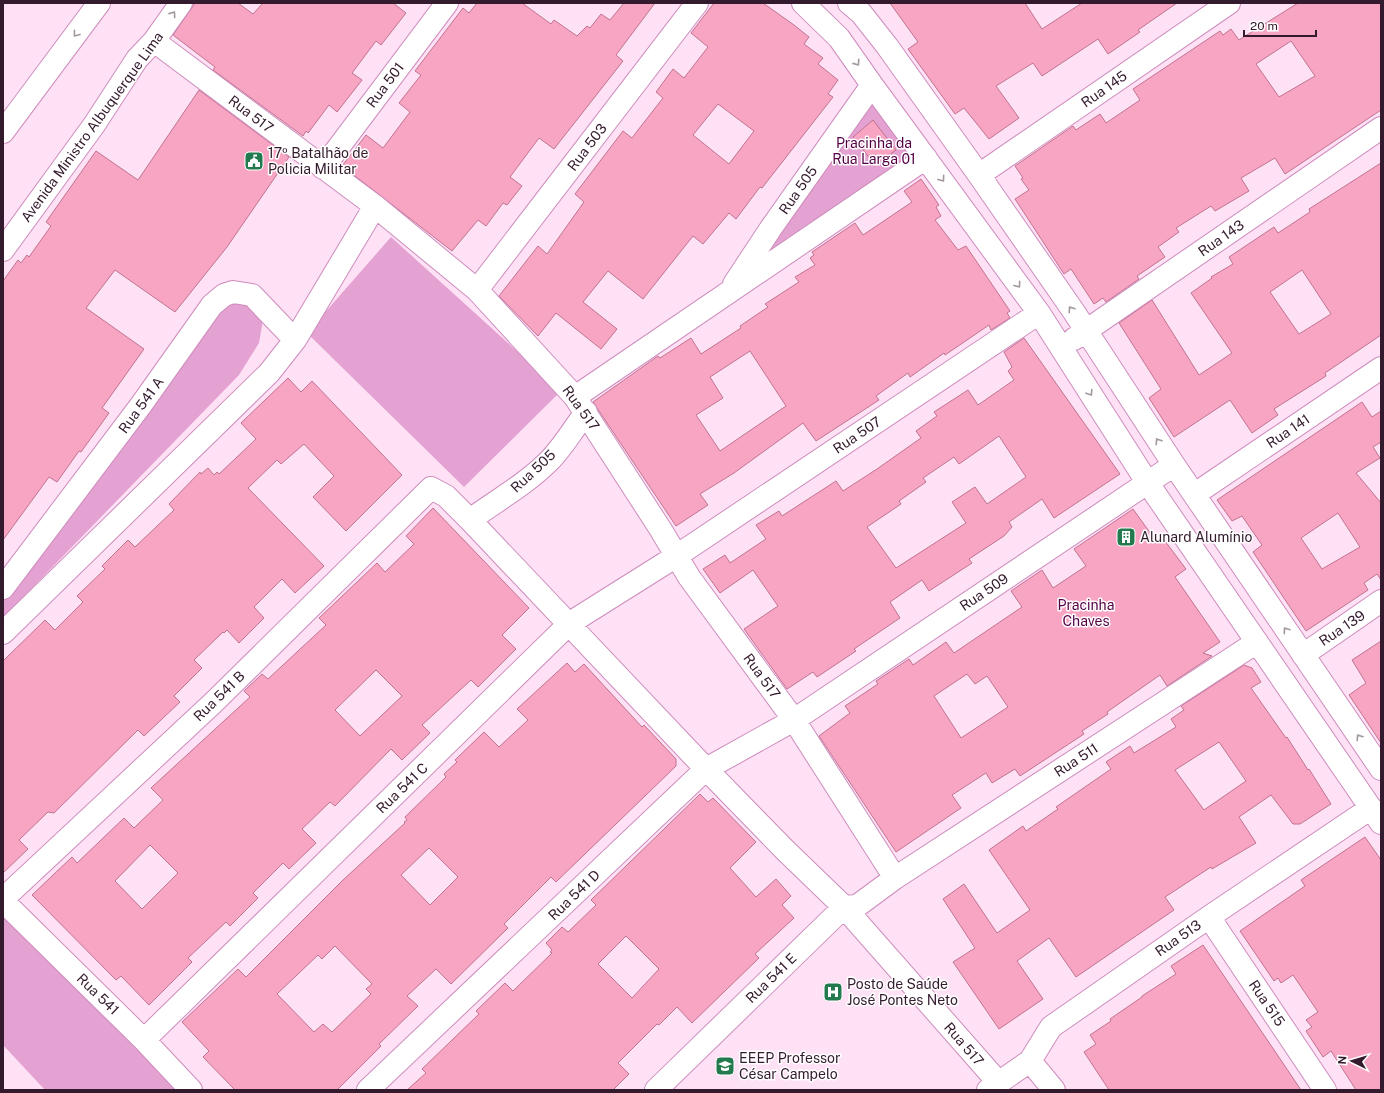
<svg xmlns="http://www.w3.org/2000/svg" width="1384" height="1093" font-family="'Public Sans',sans-serif">
  <style>
    .green { fill: #e4a2d2 }
    .building { fill: #f8a5c3; stroke: #c0738f; fill-rule: evenodd }
    .lines { fill: none; stroke-linecap: round; stroke-linejoin: round }
    .minor-casing { stroke: #ce8cbd; stroke-width: 24 }
    .minor { stroke: #fff; stroke-width: 22 }
    .oneway { stroke: #a398a0 }
    .labels { text-anchor: middle; dominant-baseline: central; stroke-width: 3; stroke-linejoin: round; paint-order: stroke }
    .street-label { font-size: 14px; fill: #331a2d; stroke: #fff }
    .park-label { font-size: 14px; fill: #540046; stroke: #fff }
    .poi-label { font-size: 14px; fill: #331a2d; stroke: #fff; text-anchor: start }
  </style>
  <rect width="100%" height="100%" fill="#fee1f5"/>
  <path class="green" d="M880,104L914,153L718,290L872,105Z
    M391,237L561,391L464,487L307,333Z
    M244,295L263,320L259,343L239,375L3,618V597L212,305Z
    M3,905L180,1090H45L3,1045Z"/>
  <path class="building" d="M195,3H238L253,14L263,3H393L406,13L381,45L376,41L352,73L362,80L337,112L329,105L308,133L306,131L303,136L213,70L215,67L173,35Z
    M477,3H522L551,24L554,20L577,36L587,26L590,28L601,14L610,20L624,3H655L616,55L623,61L554,149L539,138L510,177L522,186L507,205L503,203L486,226L478,220L452,251L342,166L366,135L383,148L410,112L399,103L421,75L415,71L463,8L469,13Z
    M714,3H763L794,25L809,37L804,44L823,58L818,64L838,80L828,94L833,97L762,188L760,187L736,219L729,213L703,244L693,236L643,299L608,271L583,302L617,329L601,349L556,313L538,336L499,296L538,246L547,254L584,202L575,194L623,131L632,138L638,130L663,98L656,92L673,69L684,78L708,47L691,33ZM718,104L754,131L729,164L693,135Z
    M890,3H1025L1042,29L1082,3H1177L1138,30L1140,32L1108,54L1098,39L1042,76L1033,63L996,86L1019,118L989,139L964,108L955,114L908,49L918,42Z
    M1298,3H1381V110L1285,174L1275,158L1241,178L1249,191L1215,211L1211,206L1176,228L1179,232L1158,247L1165,257L1137,276L1139,279L1106,302L1103,298L1094,304L1071,269L1064,274L1015,199L1029,190L1021,179L1023,178L1015,166L1073,126L1076,130L1100,114L1106,123L1140,100L1133,89L1220,31L1223,35L1231,29L1239,40ZM1291,41L1315,76L1279,97L1256,64Z
    M199,90L289,157L227,247L175,312L115,270L86,308L144,349L102,408L109,413L81,452L79,451L57,482L49,477L3,540V281L18,260L21,263L27,255L29,257L51,226L46,222L96,151L138,180Z
    M873,120L896,150L875,165L853,137Z
    M1381,163V335L1325,373L1326,376L1274,409L1278,415L1252,433L1230,400L1174,437L1149,398L1161,389L1119,323L1152,300L1199,375L1232,353L1191,293L1212,278L1211,277L1233,264L1229,257L1274,227L1278,233L1310,212L1309,209ZM1302,270L1331,314L1299,334L1270,292Z
    M921,179L939,205L936,207L941,216L935,220L958,250L966,246L1010,311L1007,313L1010,318L991,330L989,325L945,355L944,353L910,377L908,373L876,396L879,400L816,441L803,423L734,473L700,494L708,505L676,526L593,402L658,356L660,358L691,338L701,354L741,328L740,326L768,307L765,304L799,282L795,277L815,265L810,258L814,255L812,252L855,223L863,235L912,202L904,191ZM750,351L786,406L720,451L696,415L723,398L710,377Z
    M1024,338L1120,474L1054,518L1042,499L1009,522L1012,527L1004,536L969,559L972,563L929,591L922,580L890,602L900,618L854,649L856,651L817,677L813,672L787,689L744,629L778,606L753,570L720,593L703,569L725,555L730,563L766,539L756,525L779,511L782,516L836,481L843,491L877,469L921,438L916,431L937,416L934,412L968,390L978,405L1014,380L1008,371L1012,367L1004,352ZM999,436L1026,477L987,504L975,487L952,502L966,523L896,568L867,527L901,504L899,501L926,482L923,478L954,457L959,464Z
    M288,378L301,392L312,381L402,475L346,531L313,497L334,476L304,444L281,464L277,460L248,488L324,566L295,593L282,579L254,607L264,618L239,643L227,630L224,633L223,632L194,660L202,668L174,696L180,702L144,736L138,730L54,813L48,812L19,840L28,849L3,873V661L45,620L55,630L83,602L77,596L105,569L102,566L128,540L135,547L174,510L169,504L200,472L201,474L208,468L214,475L217,472L219,474L256,439L241,423Z
    M1362,402L1372,417L1381,411V442L1373,447L1380,458L1356,473L1381,503V580L1377,574L1364,583L1368,590L1306,631L1253,552L1262,545L1242,516L1232,521L1217,500ZM1338,513L1360,547L1322,569L1301,538Z
    M433,508L529,608L502,635L516,649L478,687L471,680L422,725L430,733L402,760L391,749L335,806L330,802L302,829L316,843L289,869L283,863L253,893L258,898L230,926L226,922L188,958L192,962L149,1005L121,976L116,980L32,895L72,857L77,863L124,818L134,828L163,800L151,788L250,697L244,691L262,674L268,679L326,625L319,618L377,563L385,572L414,544L406,536ZM376,670L402,696L360,736L335,710ZM150,845L178,873L142,909L115,881Z
    M1133,509L1156,541L1162,537L1186,569L1175,577L1220,642L1203,653L1212,656L1167,686L1160,675L1107,712L1108,714L1082,731L1084,734L1020,776L1015,769L992,783L986,773L952,795L961,808L896,852L819,736L850,713L845,706L878,684L876,681L909,659L913,665L946,642L954,653L1022,607L1011,591L1042,570L1053,588L1086,566L1074,549ZM967,674L975,684L987,676L1008,707L961,738L934,696Z
    M1381,641V743L1349,695L1366,683L1352,660Z
    M567,663L575,672L584,664L642,727L644,725L676,759V766L556,882L551,877L504,924L508,928L451,984L436,969L407,996L418,1006L379,1044L381,1046L337,1090H235L203,1057L209,1051L182,1022L238,969L246,977L343,880L405,823L404,822L407,820L405,817L446,777L444,774L457,762L455,760L484,732L499,747L528,720L517,709ZM429,848L458,877L430,905L401,875ZM335,946L372,984L366,989L371,994L332,1032L323,1024L314,1032L277,994L318,955L322,959Z
    M1244,665L1252,668L1261,682L1251,688L1286,738L1287,737L1308,770L1309,769L1331,804L1300,824H1293L1271,795L1239,817L1256,843L1212,869L1211,867L1165,897L1174,910L1076,977L1049,938L1017,961L1043,999L999,1029L953,962L975,948L943,899L964,884L997,933L1030,910L989,850L1023,826L1026,831L1058,809L1056,807L1111,769L1106,762L1130,746L1134,753L1176,727L1171,719L1184,710L1181,706ZM1219,742L1246,781L1204,810L1175,770Z
    M700,794L708,802L713,798L756,842L730,868L756,897L776,879L791,896L782,905L794,918L755,954L759,958L692,1023L677,1007L659,1025L657,1024L618,1063L629,1074L613,1090H407L426,1073L422,1069L479,1014L476,1011L505,983L513,991L552,953L550,952L552,950L546,943L562,927L568,932L596,905L591,900ZM626,936L659,969L632,998L598,964Z
    M1365,837L1381,860V1090H1356L1331,1051L1323,1057L1306,1031L1312,1027L1306,1020L1318,1012L1293,975L1281,983L1278,978L1274,981L1240,931L1305,886L1301,880Z
    M1203,945L1270,1044L1301,1090H1109L1084,1052L1096,1044L1090,1035L1111,1021L1110,1019L1142,997V996L1176,974L1171,966Z"/>
  <g class="lines">
    <g class="minor-casing">
      <path id="minor" d="M803,3L839,38L872,85L1039,313L1147,482L1381,823
        M849,3L861,13L887,46L979,175L1074,312L1174,465L1381,769
        M154,41L375,206L477,290L575,397L661,530L689,577L794,720L895,878
        M3,132L99,3
        M323,168L447,3
        M979,175L1229,3
        M3,250L94,125L137,59L154,41L181,3
        M734,284L771,228L872,85
        M477,290L697,3
        M1074,339L1381,128
        M575,397L926,158
        M1195,494L1381,368
        M470,520C497,500 525,485 549,461C563,447 574,428 586,412
        M3,588L141,405L212,305L224,295L233,292L252,295L295,340
        M3,633L269,373L295,340L375,206
        M1303,655L1381,601
        M3,899L214,702L431,488L446,496L470,520L706,769L785,850L844,907L998,1082
        M3,901L144,1040L191,1090
        M1209,917L1325,1090
        M144,1040L570,623L675,557L1039,313
        M1030,1061L1054,1090
        M368,1090L706,769L794,720L1174,465
        M656,1090L844,907L857,906L895,878L1257,642
        M988,1090L1030,1061L1051,1027L1209,917L1371,808"/>
    </g>
    <use href="#minor" class="minor"/>
  </g>
  <defs><path id="oneway-chevron" d="M-2-3.5L2.5 0L-2 3.5" fill="none" stroke-width="1.6" stroke-linecap="round" stroke-linejoin="round"/></defs>
  <g class="oneway">
    <use href="#oneway-chevron" transform="translate(173 14) rotate(-55)"/>
    <use href="#oneway-chevron" transform="translate(76 34) rotate(127)"/>
    <use href="#oneway-chevron" transform="translate(857 63) rotate(55)"/>
    <use href="#oneway-chevron" transform="translate(942 179) rotate(54)"/>
    <use href="#oneway-chevron" transform="translate(1018 285) rotate(54)"/>
    <use href="#oneway-chevron" transform="translate(1071 309) rotate(-124)"/>
    <use href="#oneway-chevron" transform="translate(1090 393) rotate(58)"/>
    <use href="#oneway-chevron" transform="translate(1158 441) rotate(-123)"/>
    <use href="#oneway-chevron" transform="translate(1286 630) rotate(-124)"/>
    <use href="#oneway-chevron" transform="translate(1359 737) rotate(-124)"/>
  </g>
  <defs>
    <g id="civic-square" transform="scale(1)"><rect x="-9" y="-9" width="18" height="18" rx="4" fill="#227a4e" stroke="#fff"/><path d="M-.6-6.5H3V-4.5H.6V-3L4-1V1h2V6H-6V1h2V-1L-.6-3ZM-1.2 2.5V6h2.4V2.5Z" fill="#fff"/></g>
    <g id="building-square" transform="scale(1)"><rect x="-9" y="-9" width="18" height="18" rx="4" fill="#227a4e" stroke="#fff"/><path d="M-4-6H4V6H1V3H-1V6H-4ZM-2.5-4.3h1.7v1.8h-1.7ZM.8-4.3h1.7v1.8H.8ZM-2.5-1h1.7V.8h-1.7ZM.8-1h1.7V.8H.8Z" fill="#fff"/></g>
    <g id="hospital-square" transform="scale(1)"><rect x="-9" y="-9" width="18" height="18" rx="4" fill="#227a4e" stroke="#fff"/><path d="M-5-5h3v3.5h4V-5h3V5h-3V1.5h-4V5h-3Z" fill="#fff"/></g>
    <g id="school-square" transform="scale(1)"><rect x="-9" y="-9" width="18" height="18" rx="4" fill="#227a4e" stroke="#fff"/><path d="M0-5L7-2L0 1L-7-2ZM-4 1L0 2.5L4 1V4Q0 6-4 4Z" fill="#fff"/></g>
  </defs>
  <g fill-rule="evenodd">
    <use href="#civic-square" x="254" y="161"/>
    <use href="#building-square" x="1126" y="537"/>
    <use href="#hospital-square" x="833" y="992"/>
    <use href="#school-square" x="725" y="1066"/>
  </g>
  <g class="labels">
    <g class="street-label">
      <text transform="translate(385 85) rotate(-53)">Rua 501</text>
      <text transform="translate(1104 89) rotate(-35)">Rua 145</text>
      <text transform="translate(251 114) rotate(37)">Rua 517</text>
      <text transform="translate(92 127) rotate(-54)">Avenida Ministro Albuquerque Lima</text>
      <text transform="translate(587 147) rotate(-53)">Rua 503</text>
      <text transform="translate(798 190) rotate(-55)">Rua 505</text>
      <text transform="translate(1221 238) rotate(-35)">Rua 143</text>
      <text transform="translate(141 405) rotate(-54)">Rua 541 A</text>
      <text transform="translate(581 408) rotate(54)">Rua 517</text>
      <text transform="translate(1288 431) rotate(-34)">Rua 141</text>
      <text transform="translate(857 435) rotate(-34)">Rua 507</text>
      <text transform="translate(533 471) rotate(-43)">Rua 505</text>
      <text transform="translate(984 592) rotate(-34)">Rua 509</text>
      <text transform="translate(1342 628) rotate(-34)">Rua 139</text>
      <text transform="translate(762 676) rotate(54)">Rua 517</text>
      <text transform="translate(219 696) rotate(-44)">Rua 541 B</text>
      <text transform="translate(1076 760) rotate(-33)">Rua 511</text>
      <text transform="translate(402 788) rotate(-44)">Rua 541 C</text>
      <text transform="translate(574 895) rotate(-44)">Rua 541 D</text>
      <text transform="translate(1178 938) rotate(-35)">Rua 513</text>
      <text transform="translate(771 978) rotate(-44)">Rua 541 E</text>
      <text transform="translate(98 994) rotate(44)">Rua 541</text>
      <text transform="translate(1267 1003) rotate(56)">Rua 515</text>
      <text transform="translate(964 1044) rotate(49)">Rua 517</text>
    </g>
    <g class="park-label">
      <text x="874" y="143">Pracinha da<tspan x="874" dy="16">Rua Larga 01</tspan></text>
      <text x="1086" y="605">Pracinha<tspan x="1086" dy="16">Chaves</tspan></text>
    </g>
    <g class="poi-label">
      <text x="268" y="153">17º Batalhão de<tspan x="268" dy="16">Policia Militar</tspan></text>
      <text x="1140" y="537">Alunard Alumínio</text>
      <text x="847" y="984">Posto de Saúde<tspan x="847" dy="16">José Pontes Neto</tspan></text>
      <text x="739" y="1058">EEEP Professor<tspan x="739" dy="16">César Campelo</tspan></text>
    </g>
  </g>
  <rect width="1384" height="1093" fill="none" stroke="#331a2d" stroke-width="8"/>
  <g transform="translate(1352 1061) rotate(275)" stroke="#ffffff" stroke-width="3" paint-order="stroke">
  <path d="M0-3L7 15L0 10L-7 15Z" fill="#331a2d"/>
  <text y="-6" font-size="11" font-weight="bold" text-anchor="middle" fill="#331a2d">N</text>
  </g>
  <path d="M1244 30v6h72v-6" fill="none" stroke="#331a2d" stroke-width="2"/>
  <text x="1250" y="30" font-size="12" fill="#331a2d" stroke="#ffffff" stroke-width="3" paint-order="stroke">20 m</text>
</svg>
